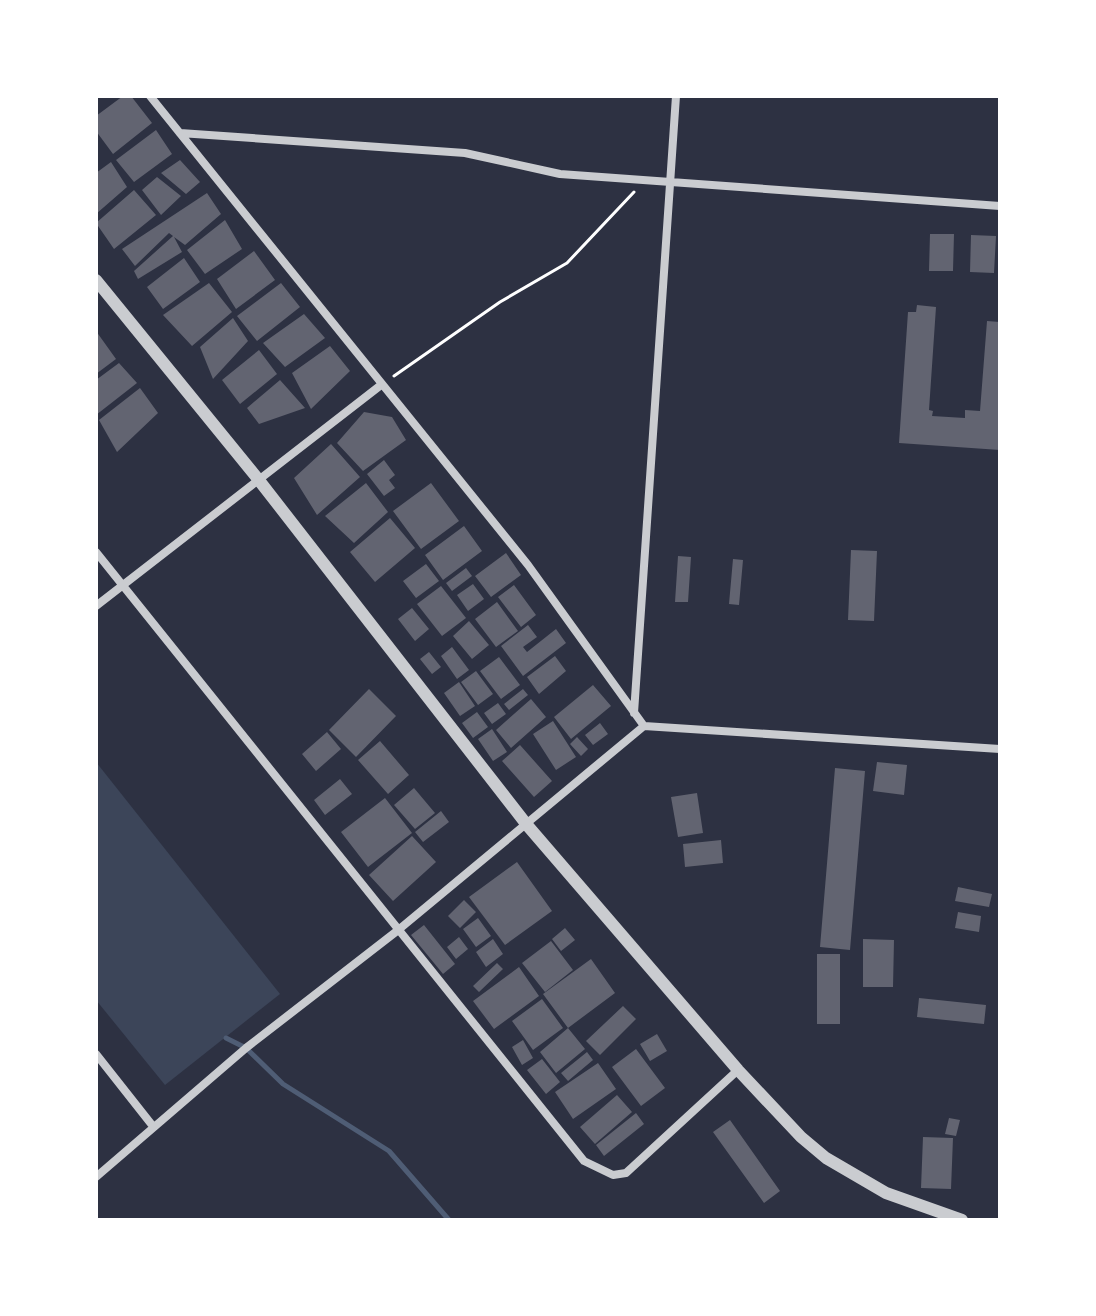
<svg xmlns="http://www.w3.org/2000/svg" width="1096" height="1316" font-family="'Work Sans',sans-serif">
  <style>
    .green { fill: #3c4559 }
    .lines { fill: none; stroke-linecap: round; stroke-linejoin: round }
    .stream { stroke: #4f5d75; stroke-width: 5 }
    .building { fill: #626471 }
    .path { stroke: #fff; stroke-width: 3 }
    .minor { stroke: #caccd0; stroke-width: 8 }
    .tertiary { stroke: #caccd0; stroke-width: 12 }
  </style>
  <rect width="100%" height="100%" fill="#2d3142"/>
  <path class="green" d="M96,762L280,994L165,1085L96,1000Z"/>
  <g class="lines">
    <path class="stream" d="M226,1038L246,1048L283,1084L389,1151L449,1220"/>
  </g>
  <path class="building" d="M123,96H131L152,123L113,154L96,131V116Z
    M156,130L172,154L134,182L116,160Z
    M180,160L200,182L186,194L161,173Z
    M111,162L127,187L96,214V173Z
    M157,177L181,196L161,215L142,190Z
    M134,190L156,215L114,249L96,223Z
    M207,193L221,214L185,245L174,237L182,252L138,279L134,271L173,236L169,233L135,266L122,249Z
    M225,220L242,249L205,274L187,250Z
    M930,234H954L953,271H929Z
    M971,235L996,236L994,273L970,272Z
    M254,251L275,280L236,309L217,279Z
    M184,258L200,282L163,309L147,287Z
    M209,283L232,312L192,346L163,315Z
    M281,283L300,307L257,341L237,316Z
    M917,305L936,307L929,410L933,411L932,416L965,418V410L980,411L987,321L1000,322V450L899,443L908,312H916Z
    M304,314L325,338L285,367L263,343Z
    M233,318L248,341L213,379L200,347Z
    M96,331L116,359L96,374Z
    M330,346L350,371L311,409L292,373Z
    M259,350L277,374L240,404L222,380Z
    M119,363L137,383L96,415V380Z
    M280,380L305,408L259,424L247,408Z
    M140,388L158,413L117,452L99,420Z
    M364,412L392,417L406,440L363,471L337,443Z
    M331,444L360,477L317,515L294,478Z
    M384,460L395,475L389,480L395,488L384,496L367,474Z
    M366,483L388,512L354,543L325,516Z
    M431,483L459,521L421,549L393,511Z
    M390,518L415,548L375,582L350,552Z
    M464,526L482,551L443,580L425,555Z
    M851,550L877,551L874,621L848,620Z
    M506,553L521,575L491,597L475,576Z
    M678,556L691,557L688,602H675Z
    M733,559L743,560L739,605L729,604Z
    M426,564L439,581L416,598L403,581Z
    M466,568L472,576L452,591L446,583Z
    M473,584L484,599L468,611L457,595Z
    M514,585L536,615L521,627L498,597Z
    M441,586L466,618L442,636L417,604Z
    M497,602L518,631L496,647L475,619Z
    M412,608L429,629L415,641L398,619Z
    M469,621L489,645L472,659L453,636Z
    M528,625L537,637L523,647L527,652L556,629L566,643L523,676L501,646Z
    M452,647L469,670L457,679L441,656Z
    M429,652L441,667L432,674L420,659Z
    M555,656L566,671L539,694L527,677Z
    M499,657L520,685L501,699L480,671Z
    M476,671L493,694L478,705L461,682Z
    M459,682L475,706L460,716L444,693Z
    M593,685L611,706L571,739L554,717Z
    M369,689L396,716L356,757L329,730Z
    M523,689L528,695L509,710L504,704Z
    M531,699L546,717L511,748L496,730Z
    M498,703L506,714L492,724L484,713Z
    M477,712L488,727L473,738L462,723Z
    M553,721L576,757L556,770L533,734Z
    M600,723L608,734L593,745L585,735Z
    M492,729L507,752L493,761L478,739Z
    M327,732L341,749L316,771L302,754Z
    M577,737L588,749L581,756L570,744Z
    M380,741L409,775L388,794L358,760Z
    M520,745L552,781L534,797L502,761Z
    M877,762L907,765L904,795L873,791Z
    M835,768L865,771L850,950L820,947Z
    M340,779L352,794L325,815L314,800Z
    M414,788L435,813L415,829L394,805Z
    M697,793L703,833L678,837L671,797Z
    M385,798L412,833L368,867L341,832Z
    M441,811L449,822L423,842L415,832Z
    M412,836L436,862L393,901L369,875Z
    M721,840L723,863L685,867L683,844Z
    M517,862L552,911L505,945L469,897Z
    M958,887L992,894L989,907L955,901Z
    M464,900L476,912L460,928L448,916Z
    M958,912L981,916L979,932L955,928Z
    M478,918L491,936L476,947L463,929Z
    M424,925L455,964L443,974L411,935Z
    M565,928L575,940L561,951L552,939Z
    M459,937L468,949L456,959L447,947Z
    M493,939L503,954L486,967L476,952Z
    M863,939L894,940L893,987H863Z
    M551,941L573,970L545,992L522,963Z
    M817,954H840V1024H817Z
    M591,959L615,993L568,1028L543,994Z
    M497,963L503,969L479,992L473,986Z
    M519,967L539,996L494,1029L473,1001Z
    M919,998L986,1005L984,1024L917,1017Z
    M542,999L563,1028L533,1050L512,1021Z
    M623,1006L636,1019L600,1055L586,1041Z
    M568,1028L585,1049L556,1073L540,1052Z
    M657,1034L667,1051L650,1061L640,1044Z
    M523,1040L533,1058L522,1065L512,1047Z
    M636,1049L665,1088L641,1106L612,1067Z
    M587,1052L593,1060L568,1081L561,1073Z
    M542,1059L560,1082L546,1094L527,1070Z
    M598,1063L616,1089L573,1119L555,1092Z
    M617,1095L632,1112L595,1144L580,1127Z
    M636,1113L644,1124L604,1156L596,1145Z
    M949,1118L960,1120L956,1136L945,1134Z
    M730,1120L780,1191L764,1203L713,1132Z
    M923,1137L953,1138L951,1189L921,1188Z"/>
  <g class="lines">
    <path class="path" d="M394,376L500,302L567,263L634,192"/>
    <path class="minor" d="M150,96L528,565L644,726
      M180,133L465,153L560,174L1000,206
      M96,552L584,1161L613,1175L626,1173L738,1070
      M96,606L381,385
      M634,713L676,96
      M96,1054L152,1125
      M96,1177L246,1048L397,931L644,726L1000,749"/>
    <path class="tertiary" d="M96,280L258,479L527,825L738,1070L801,1137L826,1158L886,1193L962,1220"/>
  </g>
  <rect width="1096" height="1316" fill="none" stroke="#ffffff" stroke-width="196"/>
</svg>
